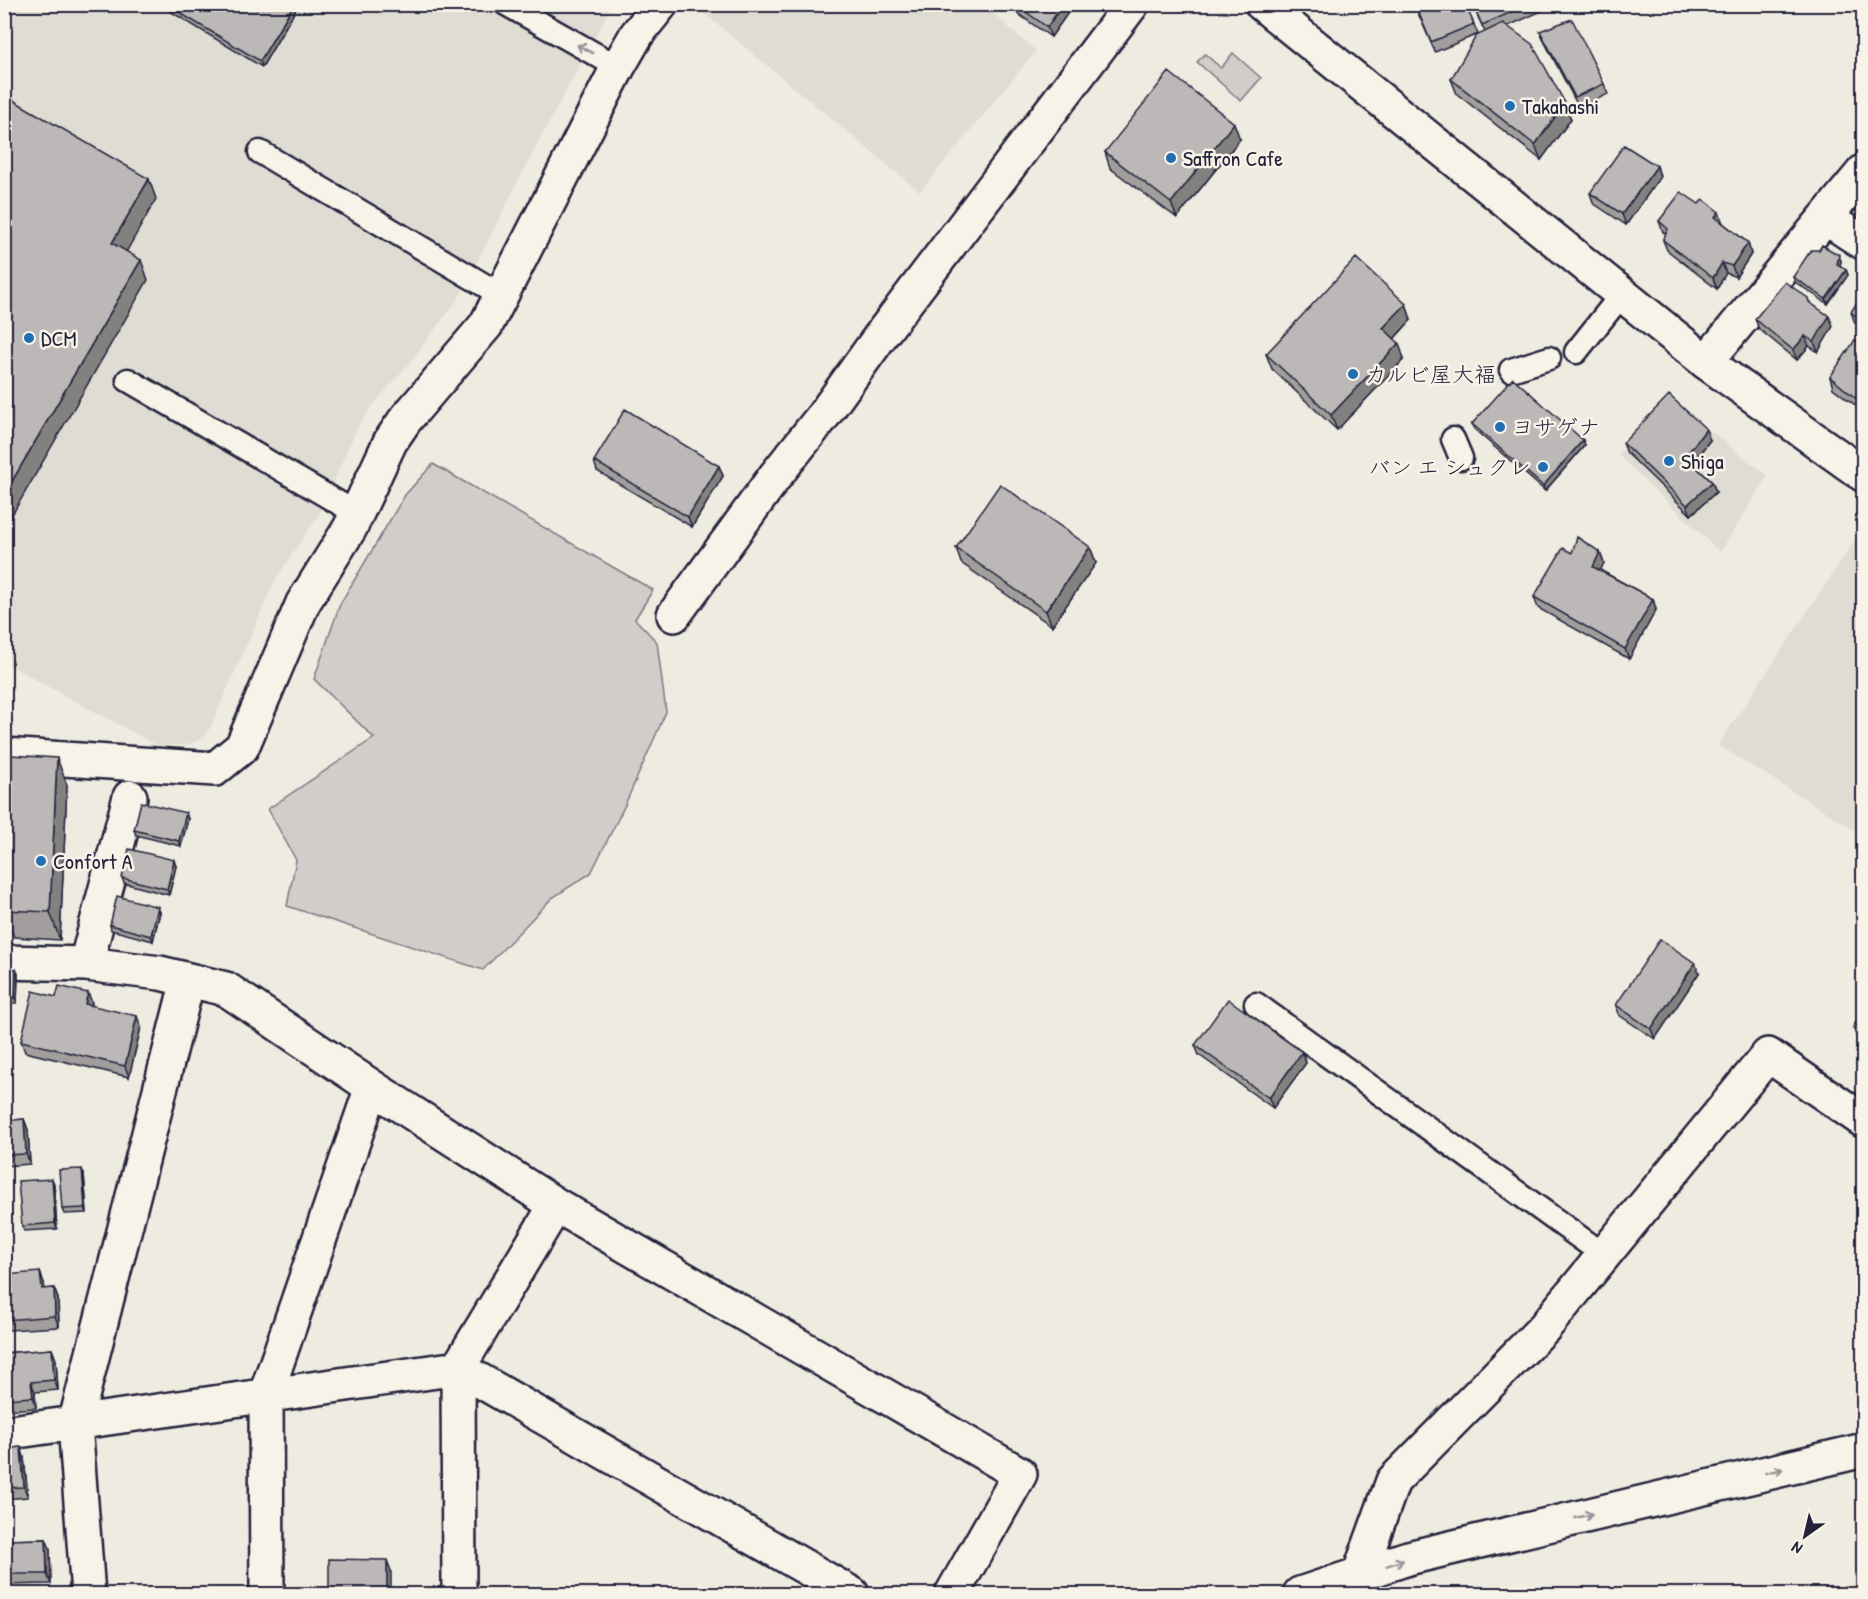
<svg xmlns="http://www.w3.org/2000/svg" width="1868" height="1599" font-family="'Patrick Hand','Klee One',sans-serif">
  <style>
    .built { fill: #dfdcd4 }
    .green { fill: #d1cdc9; stroke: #7a7882; stroke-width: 1.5 }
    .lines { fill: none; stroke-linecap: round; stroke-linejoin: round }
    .lane-casing { stroke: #22223b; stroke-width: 27 }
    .street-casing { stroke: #22223b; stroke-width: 38 }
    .secondary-casing { stroke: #22223b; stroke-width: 38 }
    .lane { stroke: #f7f3e8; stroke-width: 22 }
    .street { stroke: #f7f3e8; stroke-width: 33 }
    .secondary { stroke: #f7f3e8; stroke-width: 33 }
    .wall { fill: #a19e9d; stroke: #22223b; stroke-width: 1.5 }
    .shaded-wall { fill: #838180; stroke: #22223b; stroke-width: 1.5 }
    .building { fill: #bbb8b7; stroke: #22223b; stroke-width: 1.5 }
    .oneway { stroke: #97959a }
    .poi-dot { fill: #1f6fb2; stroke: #f7f3e8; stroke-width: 2 }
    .labels { text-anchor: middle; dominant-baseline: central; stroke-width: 5; stroke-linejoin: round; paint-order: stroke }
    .poi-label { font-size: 22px; fill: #22223b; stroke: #f7f3e8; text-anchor: start }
  </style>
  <rect width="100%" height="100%" fill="#eeebe1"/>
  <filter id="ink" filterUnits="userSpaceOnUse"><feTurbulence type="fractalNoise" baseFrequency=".0167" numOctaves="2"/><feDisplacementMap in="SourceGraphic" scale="12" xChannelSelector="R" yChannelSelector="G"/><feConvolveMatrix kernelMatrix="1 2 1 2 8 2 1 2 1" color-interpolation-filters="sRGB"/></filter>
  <g filter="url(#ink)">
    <path class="built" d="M4,5H612L530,158L458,299L408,365L373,405L358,426L319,514L275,580L211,726L203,738L187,745H156L5,663Z
      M694,5H983L1036,51L920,192Z
      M1671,400L1768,476L1720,552L1618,455Z
      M1860,533L1864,535L1863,835L1718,745Z"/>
    <path class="green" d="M1233,53L1261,78L1241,101L1197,62L1205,54L1221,68Z
      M433,464L653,590L635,619L657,642L666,712L624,807L591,873L552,898L483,970L287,906L296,860L268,809L374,738L314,679L340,604L405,495Z"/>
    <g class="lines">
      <g class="lane-casing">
        <path id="lane" d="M506,4L618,67
          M260,152L501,295
          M1576,352L1622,294
          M1511,370L1549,358
          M128,380L356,513
          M1453,439L1461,458
          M1256,1004L1604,1255"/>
      </g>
      <g class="street-casing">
        <path id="street" d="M1826,218L1864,243
          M1706,362L1864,171
          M674,615L776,475L823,416L884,331L1132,4
          M4,755L215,769L242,747L303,603L350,528L390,442L405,420L486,325L618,67L637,34L661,4
          M4,962L86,964L160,973L226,989L372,1087L556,1205L1020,1474L952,1594
          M86,964L130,797
          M4,1433L458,1368L852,1594
          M88,1594L75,1424L188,980
          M267,1594L266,1394L372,1087
          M459,1594L458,1368L556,1205
          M1300,1594L1408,1558L1864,1450
          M1355,1594L1359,1575L1393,1481L1544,1328L1768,1055L1864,1121"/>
      </g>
      <g class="secondary-casing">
        <path id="secondary" d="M1262,4L1706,362L1864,475"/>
      </g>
      <use href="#lane" class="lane"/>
      <use href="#street" class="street"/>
      <use href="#secondary" class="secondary"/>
    </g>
    <path class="wall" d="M158,4H299L262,67Z
      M1004,4H1074L1051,37Z
      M1414,4H1465L1478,34L1435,52Z
      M1472,4H1544L1546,9L1508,26L1571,119L1541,160L1457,94L1451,79L1485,32Z
      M1853,4H1863V12Z
      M1540,31L1604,84L1608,94L1579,108L1544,41Z
      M1240,139L1177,218L1110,168L1105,152Z
      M1657,166L1660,177L1626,225L1593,203L1590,193Z
      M1659,221L1723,223L1748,243L1751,254L1736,277L1726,273L1717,289L1667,250L1663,240L1666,234L1663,232Z
      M1841,261L1840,265L1846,270L1848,275L1828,304L1795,282L1793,277Z
      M1863,294V329L1855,323L1851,312Z
      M1810,302L1833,326L1818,352L1809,346L1797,360L1759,329L1755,319Z
      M1406,304L1411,320L1394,339L1404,359L1337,430L1272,369L1266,354Z
      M1863,346V411L1833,388L1830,377Z
      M1472,424L1585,445L1545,491L1474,429Z
      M1710,440L1692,463L1712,482L1716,492L1691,515L1627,453L1623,443Z
      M594,461L719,466L723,476L692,527L597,471Z
      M1090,547L1096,563L1052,626L961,563L956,548Z
      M1572,553L1604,563L1600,570L1653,599L1656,610L1629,659L1538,608L1534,597Z
      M67,785L60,940L14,937L4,910Z
      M186,813L188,819L181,846L136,835L134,830Z
      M176,866L169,895L124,883L122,878Z
      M160,912L153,941L111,930L110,925Z
      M4,968L16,969L18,974L17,1003H4Z
      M1699,973L1655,1039L1619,1015L1616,1005Z
      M88,993L92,1003L91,1005L141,1027L129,1077L25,1052L21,1041L56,997Z
      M1863,1012V1046L1859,1043L1853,1027Z
      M1195,1045L1302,1052L1306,1063L1273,1108L1199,1055Z
      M24,1119L28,1130L30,1164L4,1166V1121Z
      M84,1174L87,1213L64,1214L62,1209Z
      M52,1179L54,1184L57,1229L24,1231L22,1226Z
      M40,1272L44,1283L45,1289L54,1288L58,1299L59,1327L8,1330L5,1320Z
      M52,1349L56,1360L58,1390L35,1392L36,1408L4,1410V1353Z
      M21,1447L24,1458L28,1497L4,1499V1449Z
      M46,1539L50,1549L51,1584L4,1585V1540Z"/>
    <path class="shaded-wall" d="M294,4H299L262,67L260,61Z
      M1063,4H1074L1051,37L1047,27Z
      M1565,103L1571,119L1541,160L1535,145Z
      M1234,123L1240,139L1177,218L1171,203Z
      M1657,166L1660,177L1626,225L1622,214Z
      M149,179L156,199L120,263L112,243Z
      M1719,212L1723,223L1718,228L1715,217Z
      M1748,243L1751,254L1736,277L1732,266Z
      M1839,255L1841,261L1839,269L1837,264Z
      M141,260L148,280L5,527L4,495Z
      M1722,263L1726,273L1717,289L1713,278Z
      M1846,270L1848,275L1828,304L1826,299Z
      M1406,304L1411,320L1389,344L1383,328Z
      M1829,316L1833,326L1818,352L1814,342Z
      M1805,336L1809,346L1797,360L1793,350Z
      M1399,343L1404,359L1337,430L1331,415Z
      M1706,429L1710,440L1689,467L1685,457Z
      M1583,440L1585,445L1545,491L1543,486Z
      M719,466L723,476L692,527L688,517Z
      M1712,482L1716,492L1691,515L1687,505Z
      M1090,547L1096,563L1052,626L1046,611Z
      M1600,552L1604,563L1597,577L1593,567Z
      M1653,599L1656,610L1629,659L1625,649Z
      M57,758L67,785L60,940L50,912Z
      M186,813L188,819L181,846L179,841Z
      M174,860L176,866L169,895L167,889Z
      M158,907L160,912L153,941L151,936Z
      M1695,963L1699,973L1655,1039L1651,1029Z
      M16,969L18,974L17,1003L15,998Z
      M88,993L92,1003L89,1014L85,1004Z
      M137,1016L141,1027L129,1077L125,1066Z
      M1302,1052L1306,1063L1273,1108L1269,1098Z
      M24,1119L28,1130L30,1164L26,1154Z
      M82,1169L84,1174L87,1213L85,1208Z
      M52,1179L54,1184L57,1229L55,1223Z
      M40,1272L44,1283L46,1300L42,1289Z
      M54,1288L58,1299L59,1327L55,1316Z
      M52,1349L56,1360L58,1390L54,1380Z
      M31,1382L35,1392L36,1408L33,1397Z
      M21,1447L24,1458L28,1497L24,1487Z
      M46,1539L50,1549L51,1584L47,1574Z
      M387,1560L391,1571V1594H387Z"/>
    <path class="building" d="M165,4H294L260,61Z
      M1015,4H1063L1047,27Z
      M1415,4H1465L1474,24L1431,42Z
      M1473,4H1530L1482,25Z
      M1572,19L1604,84L1575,97L1540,31Z
      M1503,23L1532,44L1565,103L1535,145L1451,79L1476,36Z
      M1169,72L1234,123L1171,203L1105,152Z
      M4,95L149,179L112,243L141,260L4,495Z
      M1624,145L1657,166L1622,214L1590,193Z
      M1681,192L1699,204L1703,199L1719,212L1715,217L1748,243L1732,266L1722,263L1713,278L1663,240L1668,229L1659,221Z
      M1822,245L1839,255L1837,264L1846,270L1826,299L1793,277L1811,250H1819Z
      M1356,258L1406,304L1383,328L1399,343L1331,415L1266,354Z
      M1785,282L1808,298L1809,302L1829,316L1814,342L1805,336L1793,350L1755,319Z
      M1863,294V321L1851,312Z
      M1855,340L1863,346V404L1830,377Z
      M1513,378L1583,440L1543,486L1472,424Z
      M1669,395L1706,429L1685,457L1712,482L1687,505L1623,443Z
      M625,409L719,466L688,517L594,461Z
      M1000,484L1090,547L1046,611L956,548Z
      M1577,537L1600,552L1593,567L1653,599L1625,649L1534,597L1563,548L1572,553Z
      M11,755L57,758L50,912L4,910Z
      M141,802L186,813L179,841L134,830Z
      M129,849L174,860L167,889L122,878Z
      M117,896L158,907L151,936L110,925Z
      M1660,939L1695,963L1651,1029L1616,1005Z
      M4,968L16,969L15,998H4Z
      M59,986L88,993L85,1004L137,1016L125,1066L21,1041L33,991L56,997Z
      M1228,999L1302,1052L1269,1098L1195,1045Z
      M1863,1012V1035L1853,1027Z
      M24,1119L26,1154L4,1155V1121Z
      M82,1169L85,1208L62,1209L59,1170Z
      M52,1179L55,1223L22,1226L18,1181Z
      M40,1272L42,1289L54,1288L55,1316L5,1320L4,1275Z
      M52,1349L54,1380L31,1382L33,1397L4,1399V1353Z
      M21,1447L24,1487L4,1488V1449Z
      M46,1539L47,1574H4V1540Z
      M329,1559L387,1560V1594H329Z"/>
    <defs><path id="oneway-shaft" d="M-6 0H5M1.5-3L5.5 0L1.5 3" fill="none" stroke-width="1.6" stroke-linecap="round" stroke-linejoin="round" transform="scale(1.5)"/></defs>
    <g class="oneway">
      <use href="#oneway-shaft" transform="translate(585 49) rotate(-152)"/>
      <use href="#oneway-shaft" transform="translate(1774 1471) rotate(-13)"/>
      <use href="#oneway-shaft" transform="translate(1584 1516) rotate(-13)"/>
      <use href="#oneway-shaft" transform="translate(1395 1563) rotate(-19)"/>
    </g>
  </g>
  <g class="poi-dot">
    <circle cx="1510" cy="106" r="6"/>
    <circle cx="1171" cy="158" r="6"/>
    <circle cx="29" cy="338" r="6"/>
    <circle cx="1353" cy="374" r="6"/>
    <circle cx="1500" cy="427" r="6"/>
    <circle cx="1669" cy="461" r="6"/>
    <circle cx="1543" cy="467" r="6"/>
    <circle cx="41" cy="861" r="6"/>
  </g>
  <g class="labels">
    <g class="poi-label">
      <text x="1522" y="106">Takahashi</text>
      <text x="1183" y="158">Saffron Cafe</text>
      <text x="41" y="338">DCM</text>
      <text x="1365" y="374">カルビ屋大福</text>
      <text x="1512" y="427">ヨサゲナ</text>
      <text x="1681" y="461">Shiga</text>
      <text x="1531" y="467" text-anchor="end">バン エ シュクレ</text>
      <text x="53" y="861">Confort A</text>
    </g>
  </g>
  <rect width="1868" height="1599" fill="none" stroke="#f7f3e8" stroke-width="24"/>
  <rect x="12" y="12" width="1844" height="1575" fill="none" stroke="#22223b" stroke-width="2" filter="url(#ink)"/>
  <g transform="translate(1805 1536) rotate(214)" stroke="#f7f3e8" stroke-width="4.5" paint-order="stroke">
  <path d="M0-4.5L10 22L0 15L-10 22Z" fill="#22223b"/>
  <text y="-9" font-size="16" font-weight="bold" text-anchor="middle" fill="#22223b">N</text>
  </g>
</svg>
